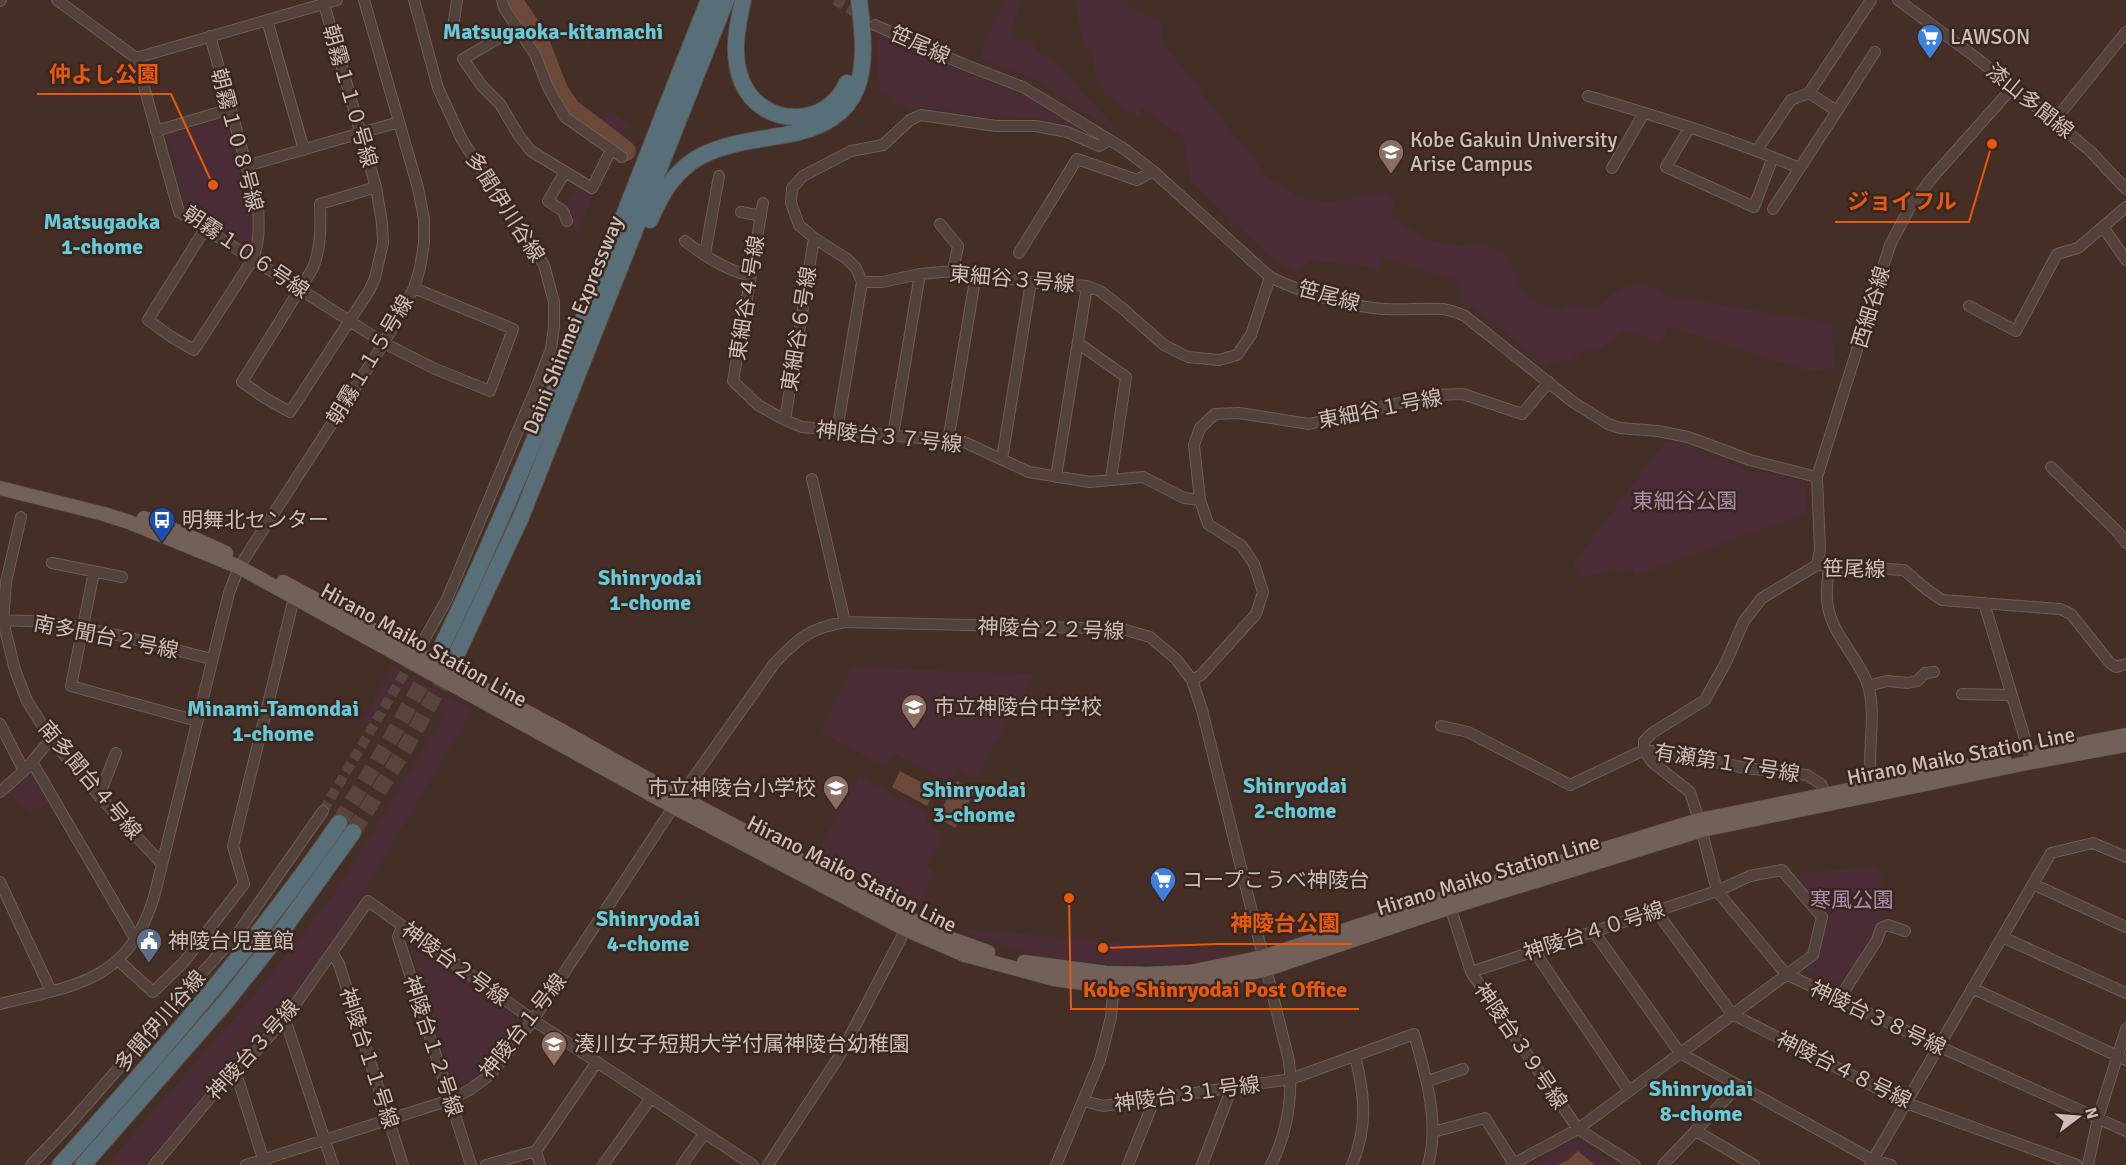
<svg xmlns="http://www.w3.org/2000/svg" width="2126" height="1165" font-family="Signika,'Noto Sans JP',sans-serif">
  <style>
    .green { fill: #492c35 }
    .water { fill: #6b483a }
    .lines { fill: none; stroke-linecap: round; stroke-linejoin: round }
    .river { stroke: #6b483a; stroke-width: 20 }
    .minor-tunnel { stroke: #59443c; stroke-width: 10; stroke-dasharray: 10 5; stroke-linecap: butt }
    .highway-tunnel { stroke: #59443c; stroke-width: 16; stroke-dasharray: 16 8; stroke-linecap: butt }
    .minor-casing { stroke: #6d5d56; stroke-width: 12 }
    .major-casing { stroke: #5c4c44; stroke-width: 15 }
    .highway-casing { stroke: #5a4a42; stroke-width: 18 }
    .minor { stroke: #53423b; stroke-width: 10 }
    .major { stroke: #736059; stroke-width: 14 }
    .highway { stroke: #586f79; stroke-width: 16 }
    .labels { text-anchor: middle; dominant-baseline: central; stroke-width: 5; stroke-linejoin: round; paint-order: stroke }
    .poi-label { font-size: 21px; fill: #cdbfb8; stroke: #39271f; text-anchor: start }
    .street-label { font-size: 21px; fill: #cdbfb8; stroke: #39271f }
    .park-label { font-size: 21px; fill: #af8cb1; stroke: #39271f }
    .neighbourhood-label { font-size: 22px; font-weight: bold; fill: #67cad9; stroke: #39271f }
    .leader { fill: none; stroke: #e8590c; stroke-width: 2 }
    .callout-dot { fill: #e8590c; stroke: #39271f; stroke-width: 2 }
    .callout-label { font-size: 22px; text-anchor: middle; font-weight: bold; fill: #e8590c; stroke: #39271f; stroke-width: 5; stroke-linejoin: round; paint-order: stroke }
  </style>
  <rect width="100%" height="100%" fill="#442e26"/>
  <path class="green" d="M1006,0H1022L1009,38L1031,40L1039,53L1053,61L1129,141L1035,80L980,59L983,45Z
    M1076,0H1127L1129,7L1162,22L1161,32L1164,43L1220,117L1269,178L1284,185L1298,197L1327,202L1385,192L1396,198L1391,218L1431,240L1460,246L1476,242L1504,251L1525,295L1546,306L1563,311L1570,304L1583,308L1600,307C1609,293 1629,280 1647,286C1653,288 1659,292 1665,295L1832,323L1835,369L1808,371L1669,327L1659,345L1634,332H1623L1603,348L1583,351L1571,361L1549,362L1546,366L1473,308L1460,302V281L1384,259L1378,273L1371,267L1312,261L1296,273L1275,262L1190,181L1183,138L1139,106L1142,114L1140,118L1106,96L1094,75L1093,58L1084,45L1078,26Z
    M876,31L982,80L1030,98L1060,113L1090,135L1043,119L986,117L919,107L909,112L904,104L895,105L888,92H879Z
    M608,109L631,125L618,140L596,123Z
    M226,119C238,158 257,200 253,242L246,246L187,206L183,198L166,135Z
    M578,187L594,194L576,237L566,205Z
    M1665,441L1687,445L1746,470L1783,475L1805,482L1807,513L1635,576L1633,569L1619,573L1617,569L1580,579L1573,564Z
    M391,666L474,709L346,922L279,1016L144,1165H106L254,995L336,891L444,716L402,689L385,700L369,726L363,721Z
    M852,667L1036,674L976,778L958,768L949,783L895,754L886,768L820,732Z
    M859,775L929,814L926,822L945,833L927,866L935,872L918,903L818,850Z
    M29,776L35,778L49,802L29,813C23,805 12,798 8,792Z
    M1876,867L1884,880L1880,888L1893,898L1885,916L1874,927L1871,937L1842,985L1806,971V966L1819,956L1829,920L1798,879L1800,872Z
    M968,929L1224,951L1228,958C1176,965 1119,967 1068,960C1032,955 996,944 962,932Z
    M409,946L514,1016L517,1027C500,1050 483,1077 455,1086Z
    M1576,1139L1616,1165H1534Z"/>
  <path class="water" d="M900,771L936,790L927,806L892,787Z
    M957,781L975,791L955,828L937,817Z
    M1578,1151L1595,1165H1557L1567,1161Z"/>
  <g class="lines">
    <path class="river" d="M512,0L538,38L559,92L571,109L626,151"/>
    <path class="minor-tunnel" d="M835,0L875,25
      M323,811L414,657"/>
    <path class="highway-tunnel" d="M339,823L390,740L436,658
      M353,832L405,749L450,668"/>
    <g class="minor-casing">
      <path id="minor" d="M57,0L136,58L337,0
        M414,0L438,88L462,140L544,265L554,302V326L551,349L538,383L447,599L420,647
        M502,0L504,8L535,54L548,87L565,117L622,157
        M1898,0L1974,56L2054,121L2090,151L2126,189
        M0,1L1,0
        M324,4L376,187L382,223L383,243L375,278L369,291L290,412L265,398L242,382L313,268C321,247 321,227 320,204L376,187
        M267,20L304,150
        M875,25L963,64L1023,87L1123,148L1153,171L1270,277C1303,293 1337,303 1373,308C1396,311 1419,308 1443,309C1450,310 1458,313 1465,316L1573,402L1608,424L1620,428L1658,431L1688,437L1750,460L1817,477
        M518,27L463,59L482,86L500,104L519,136L531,151L592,188L611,150
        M453,28L457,0
        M136,58L179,212L384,343L433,368L490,391L513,329L414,288
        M1588,96C1660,117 1731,139 1799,168
        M1837,111L1875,52
        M2054,121L2126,32
        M1690,127L1666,167L1754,207L1773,157
        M156,131L230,109
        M1757,150L1791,100L1809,93
        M246,166L399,122
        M1612,168L1644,113
        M565,172L548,201L563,211L567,221
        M763,203L733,381L758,405L785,420L802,427L964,442L1029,472L1090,482L1143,477L1184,498L1200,500L1208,524L1242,546L1254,564L1263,592L1256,614L1201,675L1192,680
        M1773,209L1837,111L1809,93L1871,0
        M741,212L761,216
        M940,224L958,246L953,271
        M2103,227L2126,260
        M205,229L148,320L170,336L194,350L253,259C260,241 259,225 258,206L210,36
        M685,241C703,255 728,271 751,276
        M1019,253L1077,159L1137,180L1153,171
        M705,254L719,176
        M862,282H882L920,274L953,271L1031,282L1087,286L1100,291L1122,308L1164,345L1188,357L1219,360L1237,355L1251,335L1270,277
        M862,282L856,268L847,259L814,238L799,225L791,203L792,188L803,176L851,151L883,145L910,120L921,115L996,126H1036L1067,132L1099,146L1109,140
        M1969,306L2016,331L2057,254L2078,248L2126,207
        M1078,343L1126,377L1111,479
        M785,420L814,238
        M837,431L862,282
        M893,435L920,274
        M948,441L976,274
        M1002,459L1031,282
        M2051,467L2118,532L2126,543
        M1056,477L1087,286
        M812,479L845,622
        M1200,500L1194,445L1200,428L1215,414L1239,413L1309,424L1434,395L1463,394L1522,414L1549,382
        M21,517L6,582L3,621L15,670L27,701L51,739L99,796L161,863
        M52,563L122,577
        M1817,565L1820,550L1817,477L1890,245L1909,209L1931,179L2013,87
        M1829,566C1828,579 1825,595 1828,607C1833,636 1859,658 1868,685C1878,719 1864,757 1874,792
        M94,572L71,686L197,721
        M1984,603L2032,762
        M0,621C64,616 149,644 212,659
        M1868,686L1887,681L1908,683L1917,681L1925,673L1934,672
        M1962,694L2012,695
        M0,724L24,771
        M1441,726L1468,732L1570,785L1644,750
        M1644,750L1652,762L1690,792L1699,820L1717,891L1786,974L1938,1046L2126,1131
        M1644,750V741L1652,733L1705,700L1726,662L1744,621L1762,598L1817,565L1904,570L1926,589L1942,600L2060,609L2071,614L2110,663L2116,667L2126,664
        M1644,750L1676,754L1746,768L1807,775L1821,784L1828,800
        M32,762L136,940
        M0,792L24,771L51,739
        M99,796L116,753
        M0,882L51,991
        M2033,884L2126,927
        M1448,900L1471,972L1578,1129L1635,1165
        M1656,911L1732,1014L1906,1103L2077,1165
        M402,926L398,937L471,1165
        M1594,932L1680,1053L1873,1160L1891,1165
        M2002,937L2126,993
        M1534,951L1629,1091
        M332,952L339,964L403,1165
        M119,961L153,992L183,963L244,884L233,846L294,598L297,592
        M1471,972L1717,891L1750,876L1782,870L1822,917L1813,955L1578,1129L1511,1165
        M1972,988L2126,1060
        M1839,999L1877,940L1881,928L1888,925L1905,931
        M0,1004C76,985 128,982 154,897L229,593L239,567L384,343L414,288L420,268L424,243V219L418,188L364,0
        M285,1019L333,1165
        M236,1073L265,1165
        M1428,1081L1463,1069
        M1084,1101L1103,1106L1291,1079L1414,1034C1426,1076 1440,1122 1428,1165
        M1696,1131L1754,1165
        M1433,1132L1485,1118L1514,1164
        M536,1151L540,1165
        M31,1165L67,1127L240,930L323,811
        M154,1165L224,1081L236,1073L285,1019L368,901L533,1020L753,1165
        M246,1165L450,1100L471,1089L491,1074L533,1020L680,797L774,664C798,638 810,628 845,622L1122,629L1150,637L1176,659L1192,680L1202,710L1289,1061C1293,1097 1287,1133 1271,1165
        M486,1165L536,1151L597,1062
        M603,1165L651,1098
        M682,1165L704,1134
        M768,1165L840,1055L908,925
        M1056,1165L1100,1060L1111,1017L1114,981
        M1128,1165L1155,1098
        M1202,1165L1232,1087
        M1352,1165C1368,1125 1365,1097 1355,1056
        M1663,1165L1739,1085
        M1870,1165L2051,853L2093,843L2126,857
        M2088,1165L2098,1118L2126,1029"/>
    </g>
    <g class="major-casing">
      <path id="major" d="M0,488L104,514L129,522L239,567L674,807L907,930L965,955L1054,979L1091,984L1115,986L1172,984L1234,977L1267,969L1451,907L1702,830L2032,762L2126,745
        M144,518L191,537L226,553
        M283,582L555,727L680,797L911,919L952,939L988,952
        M2035,753L2126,735
        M1024,962L1106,973L1147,974L1190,972L1263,957L1447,897L1699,820L2004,759"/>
    </g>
    <g class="highway-casing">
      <path id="highway" d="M743,0C737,27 731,55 742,82C762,128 827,129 847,83
        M650,220C661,194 675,170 701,156C727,143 756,140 785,135C868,121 868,70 859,0
        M438,654C542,442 620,219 709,0
        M453,662L521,517L726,0
        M60,1165C159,1055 255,945 339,823
        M83,1165L224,1004L279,935L353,832"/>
    </g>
    <use href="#minor" class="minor"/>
    <use href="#major" class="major"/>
    <use href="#highway" class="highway"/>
  </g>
  <defs>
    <g id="supermarket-pin" transform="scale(1.35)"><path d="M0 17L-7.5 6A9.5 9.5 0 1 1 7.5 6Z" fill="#3f7fe0" stroke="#39271f"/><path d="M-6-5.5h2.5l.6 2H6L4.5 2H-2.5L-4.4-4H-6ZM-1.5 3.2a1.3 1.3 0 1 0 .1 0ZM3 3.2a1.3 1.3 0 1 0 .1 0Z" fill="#fff"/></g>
    <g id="university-pin" transform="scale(1.35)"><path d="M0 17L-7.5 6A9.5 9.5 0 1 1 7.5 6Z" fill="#8d6e63" stroke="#39271f"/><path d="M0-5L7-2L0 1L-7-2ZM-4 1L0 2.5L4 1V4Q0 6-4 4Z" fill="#fff"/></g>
    <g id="bus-pin" transform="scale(1.35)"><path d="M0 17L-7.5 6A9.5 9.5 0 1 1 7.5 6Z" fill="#1a4fb4" stroke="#39271f"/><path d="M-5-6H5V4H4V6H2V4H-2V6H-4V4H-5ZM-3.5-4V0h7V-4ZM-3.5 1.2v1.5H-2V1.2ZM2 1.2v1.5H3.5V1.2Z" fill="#fff"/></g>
    <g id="school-pin" transform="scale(1.35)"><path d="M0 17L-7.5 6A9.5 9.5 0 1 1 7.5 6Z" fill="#8d6e63" stroke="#39271f"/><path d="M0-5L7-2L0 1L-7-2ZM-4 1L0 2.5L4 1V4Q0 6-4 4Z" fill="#fff"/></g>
    <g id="civic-pin" transform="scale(1.35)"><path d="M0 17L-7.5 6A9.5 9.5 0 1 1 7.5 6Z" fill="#5c6f8a" stroke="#39271f"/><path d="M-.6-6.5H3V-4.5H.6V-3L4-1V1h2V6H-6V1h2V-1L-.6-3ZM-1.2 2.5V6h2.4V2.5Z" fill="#fff"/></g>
  </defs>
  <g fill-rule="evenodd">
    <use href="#supermarket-pin" x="1930" y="37"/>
    <use href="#university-pin" x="1391" y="152"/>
    <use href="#bus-pin" x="162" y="520"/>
    <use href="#school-pin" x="914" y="707"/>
    <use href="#school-pin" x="836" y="788"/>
    <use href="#supermarket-pin" x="1163" y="880"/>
    <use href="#civic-pin" x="149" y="941"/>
    <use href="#school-pin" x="554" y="1044"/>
  </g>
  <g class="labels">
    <g class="poi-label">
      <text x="1950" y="37">LAWSON</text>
      <text x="1410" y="140">Kobe Gakuin University<tspan x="1410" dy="24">Arise Campus</tspan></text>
      <text x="182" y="520">明舞北センター</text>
      <text x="934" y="707">市立神陵台中学校</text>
      <text x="816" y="788" text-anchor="end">市立神陵台小学校</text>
      <text x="1182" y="880">コープこうべ神陵台</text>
      <text x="168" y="941">神陵台児童館</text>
      <text x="574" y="1044">湊川女子短期大学付属神陵台幼稚園</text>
    </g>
    <g class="street-label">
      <text transform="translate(920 45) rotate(24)">笹尾線</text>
      <text transform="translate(350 96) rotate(74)">朝霧１１０号線</text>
      <text transform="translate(2030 101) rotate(39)">漆山多聞線</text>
      <text transform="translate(237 140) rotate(75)">朝霧１０８号線</text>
      <text transform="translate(505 207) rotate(57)">多聞伊川谷線</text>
      <text transform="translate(246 252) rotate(34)">朝霧１０６号線</text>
      <text transform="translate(1012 279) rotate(5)">東細谷３号線</text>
      <text transform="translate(1329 296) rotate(15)">笹尾線</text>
      <text transform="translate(747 298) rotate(-81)">東細谷４号線</text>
      <text transform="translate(1871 307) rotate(-73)">西細谷線</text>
      <text transform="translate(573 325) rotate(-68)">Daini Shinmei Expressway</text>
      <text transform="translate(799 329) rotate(-81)">東細谷６号線</text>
      <text transform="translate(370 360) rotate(-59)">朝霧１１５号線</text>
      <text transform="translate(1380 409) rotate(-11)">東細谷１号線</text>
      <text transform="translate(889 437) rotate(6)">神陵台３７号線</text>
      <text transform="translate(1854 569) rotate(1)">笹尾線</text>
      <text transform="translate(1051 629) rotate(2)">神陵台２２号線</text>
      <text transform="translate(106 637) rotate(11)">南多聞台２号線</text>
      <text transform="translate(424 645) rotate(29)">Hirano Maiko Station Line</text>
      <text transform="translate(1961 756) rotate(-11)">Hirano Maiko Station Line</text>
      <text transform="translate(1727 763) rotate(9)">有瀬第１７号線</text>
      <text transform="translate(90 780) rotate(50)">南多聞台４号線</text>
      <text transform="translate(852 874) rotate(27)">Hirano Maiko Station Line</text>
      <text transform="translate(1488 875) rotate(-17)">Hirano Maiko Station Line</text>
      <text transform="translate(1594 931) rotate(-18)">神陵台４０号線</text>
      <text transform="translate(455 964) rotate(36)">神陵台２号線</text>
      <text transform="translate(1878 1018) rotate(25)">神陵台３８号線</text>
      <text transform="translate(160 1021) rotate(-49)">多聞伊川谷線</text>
      <text transform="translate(523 1026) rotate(-52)">神陵台１号線</text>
      <text transform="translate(433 1046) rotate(72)">神陵台１２号線</text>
      <text transform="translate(1521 1046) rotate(56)">神陵台３９号線</text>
      <text transform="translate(253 1050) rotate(-48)">神陵台３号線</text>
      <text transform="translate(369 1058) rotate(72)">神陵台１１号線</text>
      <text transform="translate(1844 1070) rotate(26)">神陵台４８号線</text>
      <text transform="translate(1187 1094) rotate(-8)">神陵台３１号線</text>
    </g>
    <g class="park-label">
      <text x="1685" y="501">東細谷公園</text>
      <text x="1852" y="900">寒風公園</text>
    </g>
    <g class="neighbourhood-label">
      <text x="553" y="31">Matsugaoka-kitamachi</text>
      <text x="102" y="221">Matsugaoka<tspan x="102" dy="25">1-chome</tspan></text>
      <text x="650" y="577">Shinryodai<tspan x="650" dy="25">1-chome</tspan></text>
      <text x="273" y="708">Minami-Tamondai<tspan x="273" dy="25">1-chome</tspan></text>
      <text x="1295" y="785">Shinryodai<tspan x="1295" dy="25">2-chome</tspan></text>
      <text x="974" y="789">Shinryodai<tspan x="974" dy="25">3-chome</tspan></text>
      <text x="648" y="918">Shinryodai<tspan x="648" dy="25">4-chome</tspan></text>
      <text x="1701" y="1088">Shinryodai<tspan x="1701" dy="25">8-chome</tspan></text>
    </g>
  </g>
  <path class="leader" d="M213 185L171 94H37M1992 144L1969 222H1835M1103 948L1218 944H1352M1069 898L1071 1009H1359"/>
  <g class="callout-dot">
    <circle cx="213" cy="185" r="6"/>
    <circle cx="1992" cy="144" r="6"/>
    <circle cx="1103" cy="948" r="6"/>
    <circle cx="1069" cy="898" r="6"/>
  </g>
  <g class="callout-label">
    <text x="104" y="82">仲よし公園</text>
    <text x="1902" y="209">ジョイフル</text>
    <text x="1285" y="931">神陵台公園</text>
    <text x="1215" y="997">Kobe Shinryodai Post Office</text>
  </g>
  <g transform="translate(2078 1117) rotate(74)" stroke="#39271f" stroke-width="4.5" paint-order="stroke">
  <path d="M0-4.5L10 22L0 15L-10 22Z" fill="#cdbfb8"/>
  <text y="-9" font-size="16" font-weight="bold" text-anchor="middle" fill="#cdbfb8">N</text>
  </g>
</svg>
